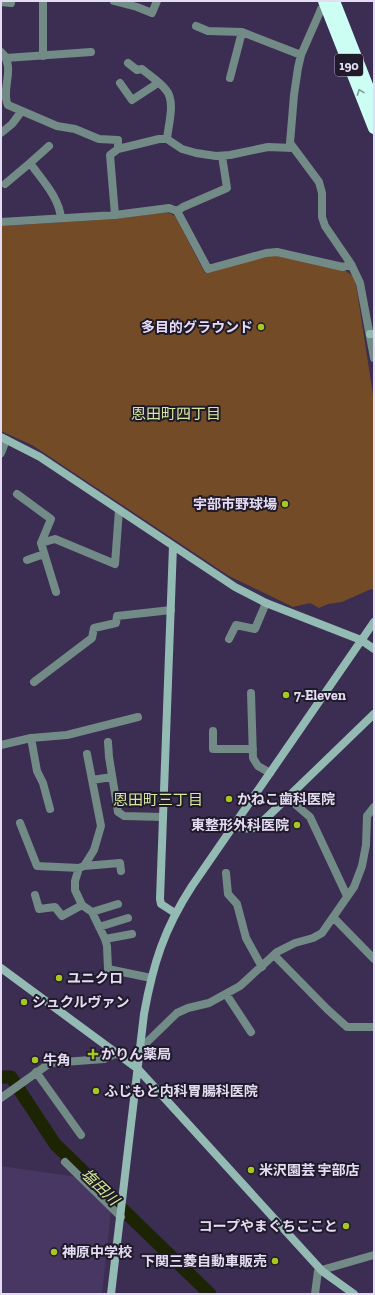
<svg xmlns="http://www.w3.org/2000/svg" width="375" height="1295" font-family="'Zilla Slab','Noto Sans JP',serif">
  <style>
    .built { fill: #483762 }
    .green { fill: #734b26 }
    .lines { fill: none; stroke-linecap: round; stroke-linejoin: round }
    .river { stroke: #1d2403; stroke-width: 13 }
    .street { stroke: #728b86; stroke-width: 8 }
    .secondary { stroke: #93bbb3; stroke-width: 8 }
    .highway { stroke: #cdfef4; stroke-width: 12 }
    .oneway { stroke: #7f9799 }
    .poi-dot { fill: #a6c820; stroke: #201a2a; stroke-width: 1.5 }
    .labels { text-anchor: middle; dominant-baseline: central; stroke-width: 4; stroke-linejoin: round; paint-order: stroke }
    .shield { fill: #201a2a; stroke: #a9a2b7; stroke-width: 1 }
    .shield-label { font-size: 13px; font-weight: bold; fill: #e4dcf3 }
    .poi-label { font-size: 14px; font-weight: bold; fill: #e4dcf3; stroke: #201a2a; text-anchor: start }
    .neighbourhood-label { font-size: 15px; fill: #d4e99e; stroke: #201a2a }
    .water-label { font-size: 15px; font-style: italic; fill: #d5ef92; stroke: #201a2a }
  </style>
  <rect width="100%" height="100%" fill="#3c2d52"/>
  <path class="built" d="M1,1166L77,1177L111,1211L102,1294H1Z"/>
  <path class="green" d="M167,212L175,216L205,273L265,256H278L345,270L355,278L374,401V590L371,589L342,602L328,604L319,608L310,603L293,607L229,576L32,445L1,431V226L115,219Z"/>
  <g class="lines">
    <path class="river" d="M1,1077H11L55,1144L210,1294"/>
    <path class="street" d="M114,1L137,7L152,13L157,1
      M1,2L11,3
      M328,4L321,9L319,14L301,55L298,68L294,95L290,143L319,182L322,193V217L325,226L351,264L360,283L374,358
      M196,26L208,31L242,32L301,55
      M1,52C17,67 0,90 8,105L57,126L75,129L99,139L118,140V149
      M43,56V1
      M6,58L91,52
      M128,63L137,70L142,69C150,76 160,82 166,90C176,101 168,126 167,139
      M230,78L242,32
      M120,83L132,100L158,83
      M1,133L12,124L21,112
      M30,163L49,146
      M5,184L30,163C42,180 59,197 61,218
      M177,211L183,207L227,188L222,156
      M115,215L110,155L118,149L159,139H167L182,149L196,153L216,156L230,155L268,147L293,148
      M1,222L115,215L169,208L177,211L208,269L266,253L277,252L343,267L351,264
      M1,453L6,440
      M17,494L51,519L41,543
      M27,560L44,554
      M56,592L41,543L55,539L115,564L119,510
      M229,639L236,625L255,629L266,603
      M34,682L92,638L94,628L116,623L117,616L171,610
      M251,693L253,758L258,766L270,773
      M213,731V749H253
      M31,738L37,771L43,783L50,809
      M108,742L109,757L118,812L124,816L163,817
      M1,745L31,738L67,735L138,717
      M87,754L101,826L94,850L84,866L79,868L75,881V890L82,905L92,912L105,939L107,946L108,969L151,978
      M92,780L112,777
      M288,798L310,817L347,896
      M20,823L37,866L79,868
      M84,866L120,863L121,871
      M226,873L228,894L237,904L246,938L262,967
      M35,895L39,909L55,907L62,916L82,905
      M92,912L118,904
      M333,917L374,959
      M99,927L128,918
      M105,939L132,934
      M274,955L327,1009L347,1027H374
      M226,994L251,1032
      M141,1048L177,1013L188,1008L209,1003L240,986L277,952L295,943L313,938L322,933L354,887L362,866L366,845L367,816L374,807
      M36,1072L81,1135
      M1,1098L50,1063L104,1059L117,1053
      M65,1162L121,1217
      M315,1294L318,1271L374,1255"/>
    <path class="secondary" d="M370,334H374
      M1,437L40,457L235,587L266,603L361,640L374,649
      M173,546L160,899L161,904L175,913
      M234,826C243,828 251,831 259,825L374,714
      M1,968L138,1069L322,1271L354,1294
      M111,1294L144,1014C153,964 164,929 192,886L374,622"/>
    <path class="highway" d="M324,1L374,128
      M334,1L374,103"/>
  </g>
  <defs><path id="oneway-chevron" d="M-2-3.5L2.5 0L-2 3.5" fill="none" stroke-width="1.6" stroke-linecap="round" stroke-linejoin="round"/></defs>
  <use class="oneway" href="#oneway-chevron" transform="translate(360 92) rotate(-111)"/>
  <g class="poi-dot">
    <circle cx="261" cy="327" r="4"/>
    <circle cx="285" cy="504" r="4"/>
    <circle cx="286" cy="695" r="4"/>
    <circle cx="229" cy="799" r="4"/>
    <circle cx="297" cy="825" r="4"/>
    <circle cx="59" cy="978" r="4"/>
    <circle cx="24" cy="1002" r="4"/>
    <path d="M91 1048h4v4h4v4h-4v4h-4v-4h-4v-4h4z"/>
    <circle cx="35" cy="1060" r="4"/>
    <circle cx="96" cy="1091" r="4"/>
    <circle cx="251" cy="1170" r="4"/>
    <circle cx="346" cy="1226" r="4"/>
    <circle cx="54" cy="1252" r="4"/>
    <circle cx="275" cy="1261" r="4"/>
  </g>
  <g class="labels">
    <rect class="shield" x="335" y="54" width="28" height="22" rx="3"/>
    <g class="shield-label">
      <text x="349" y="65">190</text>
    </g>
    <g class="poi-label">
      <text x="253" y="327" text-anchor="end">多目的グラウンド</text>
      <text x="277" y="504" text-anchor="end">宇部市野球場</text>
      <text x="294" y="695">7-Eleven</text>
      <text x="237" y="799">かねこ歯科医院</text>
      <text x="289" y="825" text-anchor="end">東整形外科医院</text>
      <text x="67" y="978">ユニクロ</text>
      <text x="32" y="1002">シュクルヴァン</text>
      <text x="101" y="1054">かりん薬局</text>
      <text x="43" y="1060">牛角</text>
      <text x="104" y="1091">ふじもと内科胃腸科医院</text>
      <text x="259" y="1170">米沢園芸 宇部店</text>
      <text x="338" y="1226" text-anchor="end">コープやまぐちここと</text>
      <text x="62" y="1252">神原中学校</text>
      <text x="267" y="1261" text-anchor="end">下関三菱自動車販売</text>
    </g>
    <g class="neighbourhood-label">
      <text x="176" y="414">恩田町四丁目</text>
      <text x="158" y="800">恩田町三丁目</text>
    </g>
    <g class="water-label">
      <text transform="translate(100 1187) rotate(44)">塩田川</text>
    </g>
  </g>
  <rect width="375" height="1295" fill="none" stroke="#e4dcf3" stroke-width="4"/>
</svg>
